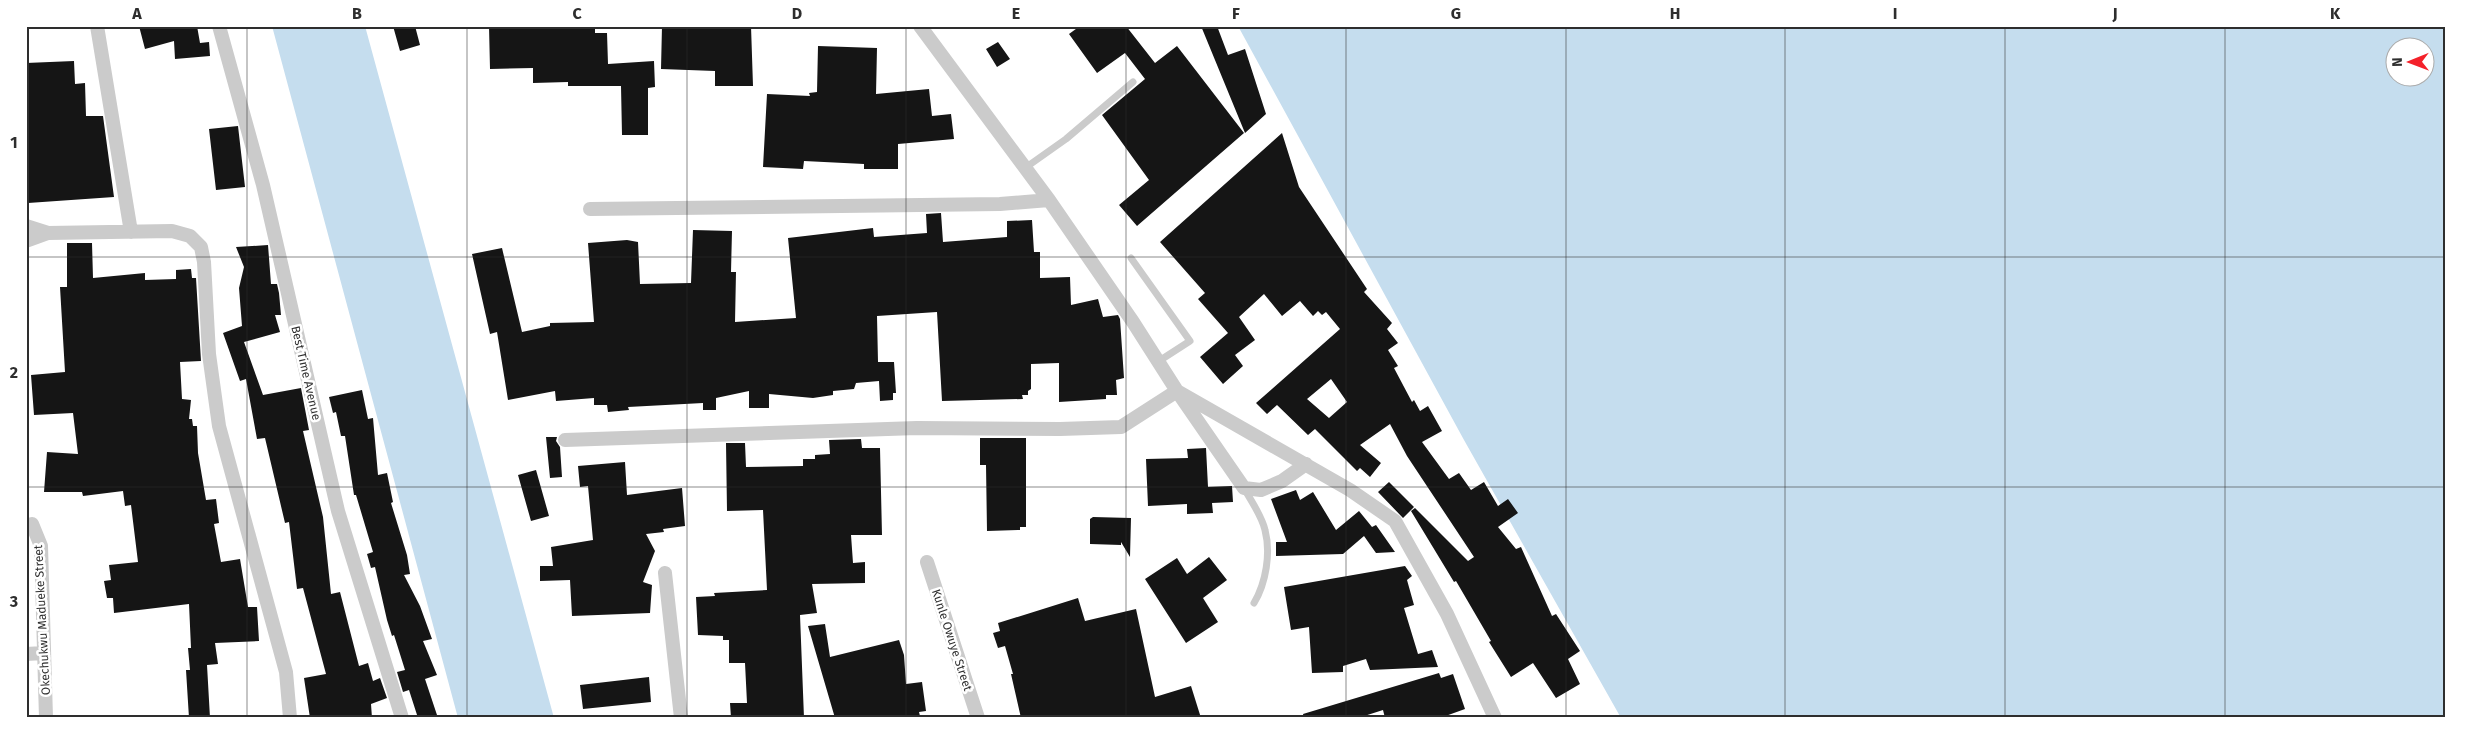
<svg xmlns="http://www.w3.org/2000/svg" width="2472" height="744" font-family="'Fira Sans',sans-serif">
  <style>
    .water { fill: #c5ddee; fill-rule: evenodd }
    .building { fill: #151515; fill-rule: evenodd }
    .lines { fill: none; stroke-linecap: round; stroke-linejoin: round }
    .service { stroke: #cbcbcb; stroke-width: 7 }
    .minor { stroke: #cbcbcb; stroke-width: 14 }
    .grid { fill: none; stroke: #2e2e2e; stroke-width: 1; stroke-opacity: 0.55 }
    .labels { text-anchor: middle; dominant-baseline: central; stroke-width: 5; stroke-linejoin: round; paint-order: stroke }
    .street-label { font-size: 12px; fill: #2e2e2e; stroke: #fff }
    .neatline { fill: none; stroke: #2e2e2e; stroke-width: 2 }
    .grid-label { font-size: 16px; text-anchor: middle; font-weight: bold; fill: #2e2e2e }
  </style>
  <rect width="100%" height="100%" fill="#fff"/>
  <path class="water" d="M272,26H365L554,718H458Z
    M1238,26H2446V718H1621L1464,440ZM2394,48H2424V78H2394Z"/>
  <path class="building" d="M139,26H197L200,43L209,42L210,56L175,59L174,41L145,49Z
    M393,26H415L420,45L400,51Z
    M489,26H595V33H607L608,64L654,61L655,87L648,88V135H622L621,86H568V82L533,83V68L490,69Z
    M662,26H751L753,86H715V71L661,69Z
    M1080,26H1126L1155,63L1177,46L1244,133L1137,226L1119,205L1149,180L1102,115L1145,79L1125,53L1097,73L1069,34Z
    M1201,26H1217L1228,55L1245,49L1266,114L1245,133Z
    M998,42L1010,59L997,67L986,49Z
    M818,46L877,48L876,94L929,89L932,116L951,114L954,139L898,144V169H864V164L804,161L803,169L763,167L767,94L810,96L809,93L817,92Z
    M74,61L75,84L85,83L86,116H103L114,197L28,203L26,63Z
    M238,126L245,187L216,190L209,129Z
    M1282,133L1299,187L1367,289L1364,292L1392,323L1387,329L1398,343L1388,350L1398,366L1394,368L1412,402L1414,400L1420,411L1428,406L1442,431L1422,442L1449,479L1459,473L1471,490L1484,482L1498,506L1508,499L1518,513L1498,527L1516,549L1521,547L1552,616L1556,614L1580,651L1568,659L1580,684L1556,698L1533,663L1511,677L1489,642L1491,641L1456,581L1454,582L1411,511L1415,508L1468,561L1474,557L1407,456L1390,424L1360,445L1381,463L1370,477L1360,468L1357,471L1315,429L1308,435L1277,405L1267,414L1256,403L1340,329L1326,312L1322,315L1318,311L1313,316L1300,301L1282,316L1264,294L1239,317L1255,340L1235,355L1243,366L1223,384L1200,357L1228,333L1198,299L1205,293L1160,242ZM1331,379L1347,402L1329,418L1307,399Z
    M941,213L943,242L1007,237V221L1032,220L1034,252H1040V278L1070,277L1071,305L1098,299L1103,317L1118,315L1120,319L1124,378L1116,380L1117,395H1106V399L1059,402V363L1031,364V389L1028,391V395H1022L1023,399L942,401L937,312L877,316L878,362H894L896,393H893V400L880,401L879,381L856,383L854,389L833,391V395L813,398L769,394V408H749V391L716,398V410H703V403L628,407L629,410L608,412L607,405H594V398L556,401L555,391L508,400L497,332L490,334L472,254L502,248L522,332L550,326V323L594,322L588,243L627,240L638,242L640,284L691,283L693,230L732,231L731,272H736L735,322L796,318L788,238L873,228L874,237L927,233L926,214Z
    M67,243H92L93,278L145,273V280L176,279V270L191,269L192,278H196L201,361L180,362L182,399L191,400L189,419H192L193,426H197L198,453L206,500L216,499L219,523L214,524L221,562L240,559L248,607H257L259,641L215,643L218,664L207,665L210,718H189L186,670H190L188,648H191L189,604L114,613L113,598H107L104,581L111,580L109,565L138,562L131,505L125,506L123,491L83,496L82,492H44L47,452L78,454L73,413L34,415L31,375L65,372L60,287H67Z
    M268,245L271,284H277L279,293L281,315H275L280,332L244,342L263,395L301,388L309,430L303,431L323,517L331,594L340,592L359,666L368,663L373,681L380,678L387,698L371,704L372,718H310L304,678L326,674L303,588L297,589L289,522L285,523L265,438L257,439L246,379L240,381L223,333L242,326L239,288L244,267L236,247Z
    M362,390L368,419L373,418L378,475L387,473L393,502L391,503L407,555L410,574L404,575L420,606L432,639L423,641L437,675L425,679L437,715L427,718H418L409,690L403,692L397,672L405,670L394,635L392,636L387,620L375,567L371,568L367,554L373,552L356,495H354L345,436H341L336,412L333,413L329,397Z
    M546,437H557L556,441L560,447L562,477L550,478Z
    M980,438H1026V527H1020V530L987,531L986,465H980Z
    M861,439L862,448H880L882,535H851L853,563L865,562V583L812,584L817,613L800,615L804,718H731L730,703H747L745,663H729V640H723V636L698,635L696,597L715,596L714,593L767,590L763,510L727,511L726,443H745L746,467L803,466V459H815V455L830,454L829,440Z
    M1206,448L1208,487L1232,486L1233,502L1212,503L1213,513L1187,514V504L1148,506L1146,459L1188,458L1187,449Z
    M625,462L627,495L682,488L685,526L663,529L664,532L646,534L655,551L643,582L652,585L650,613L572,616L570,580L540,581V566H553L551,547L593,540L588,486L580,487L578,466Z
    M536,470L549,516L531,521L518,475Z
    M1389,482L1414,507L1403,518L1378,492Z
    M1296,490L1300,500L1313,492L1336,530L1359,511L1372,527L1376,525L1395,552L1376,553L1364,536L1343,554L1276,556V542H1287L1271,499Z
    M1093,517L1131,518L1130,557L1121,542V545L1090,544V519Z
    M1209,557L1227,580L1203,598L1218,622L1186,643L1145,579L1177,558L1187,574Z
    M1405,566L1412,576L1407,580L1414,605L1404,608L1418,654L1432,650L1438,667L1370,670L1366,659L1343,666V672L1312,673L1309,627L1291,630L1284,587Z
    M1078,598L1085,621L1136,609L1155,697L1191,686L1201,718H1021L1011,674H1013L1005,646L998,648L993,633L1000,631L998,623Z
    M825,624L830,657L899,640L904,655L906,684L922,682L926,711L919,712L920,716L910,718H835L808,626Z
    M1439,673L1441,678L1453,674L1465,709L1440,718H1385L1383,710L1358,718H1304L1303,714Z
    M649,677L651,702L583,709L580,685Z"/>
  <g class="lines">
    <path class="service" d="M1025,168L1066,139L1133,82
      M1131,258L1190,341L1159,361
      M1244,488C1251,501 1262,516 1265,530C1271,553 1266,583 1254,603"/>
    <path class="minor" d="M97,26L131,232
      M219,26L263,185L338,511L402,718
      M920,26L1049,200L1133,322L1177,391L1350,490L1395,521L1447,614L1495,718
      M590,209L1000,204L1049,200
      M26,226L48,233L172,231L190,236L201,247L204,262L209,354L219,426L286,672L290,718
      M26,241L48,233
      M565,440L917,428L1060,429L1121,427L1177,391L1244,488L1261,490L1282,481L1306,464
      M32,524L41,546L46,718
      M927,562L978,718
      M665,573L681,718
      M26,654L44,653"/>
  </g>
  <path class="grid" d="M247,26V718M467,26V718M687,26V718M906,26V718M1126,26V718M1346,26V718M1566,26V718M1785,26V718M2005,26V718M2225,26V718M26,257H2446M26,487H2446"/>
  <g class="labels">
    <g class="street-label">
      <text transform="translate(306 373) rotate(77)">Best Time Avenue</text>
      <text transform="translate(42 620) rotate(-93)">Okechukwu Madueke Street</text>
      <text transform="translate(952 640) rotate(72)">Kunle Owuye Street</text>
    </g>
  </g>
  <rect width="2472" height="744" fill="none" stroke="#ffffff" stroke-width="55"/>
  <g transform="translate(2410 62) rotate(269)"><circle r="24" fill="#ffffff" stroke="#ababab"/>
  <path d="M0-4L9 19L0 12L-9 19Z" fill="#f4212a"/>
  <text y="-8" font-size="14" font-weight="bold" text-anchor="middle" fill="#2e2e2e">N</text>
  </g>
  <rect x="28" y="28" width="2416" height="688" class="neatline"/>
  <g class="grid-label">
    <text x="137" y="19">A</text>
    <text x="357" y="19">B</text>
    <text x="577" y="19">C</text>
    <text x="797" y="19">D</text>
    <text x="1016" y="19">E</text>
    <text x="1236" y="19">F</text>
    <text x="1456" y="19">G</text>
    <text x="1675" y="19">H</text>
    <text x="1895" y="19">I</text>
    <text x="2115" y="19">J</text>
    <text x="2335" y="19">K</text>
    <text x="14" y="148">1</text>
    <text x="14" y="378">2</text>
    <text x="14" y="607">3</text>
  </g>
</svg>
